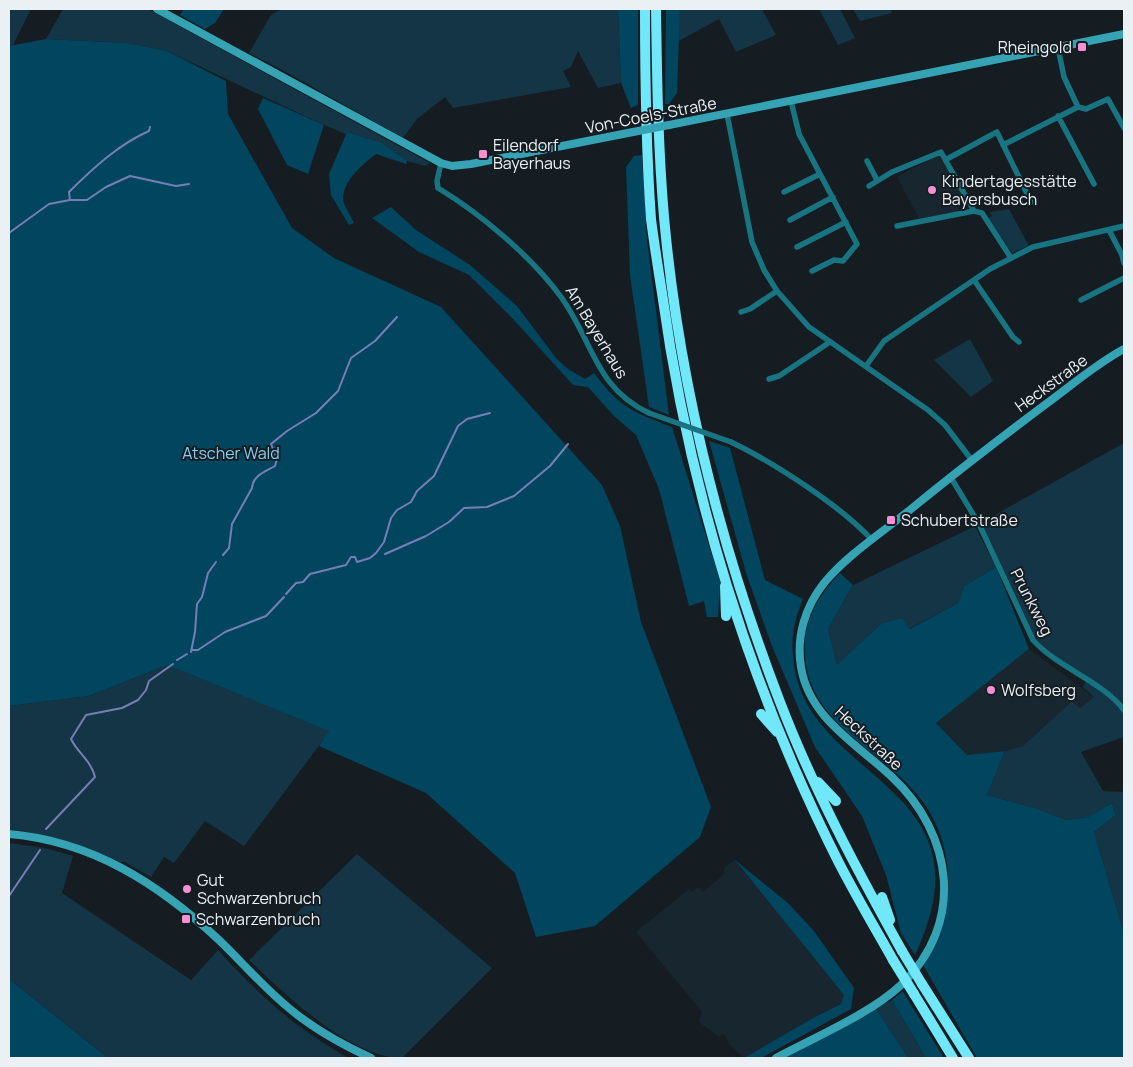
<svg xmlns="http://www.w3.org/2000/svg" width="1133" height="1067" font-family="Manrope,sans-serif">
  <style>
    .built { fill: #18272f }
    .green { fill: #133545 }
    .forest { fill: #02455f }
    .lines { fill: none; stroke-linecap: round; stroke-linejoin: round }
    .stream { stroke: #767fb5; stroke-width: 2 }
    .street { stroke: #197481; stroke-width: 5.5 }
    .secondary { stroke: #35a3b4; stroke-width: 8 }
    .highway { stroke: #71e7fa; stroke-width: 10 }
    .street-bridge { stroke: #197481; stroke-width: 5.5 }
    .secondary-bridge { stroke: #35a3b4; stroke-width: 8 }
    .highway-bridge { stroke: #71e7fa; stroke-width: 10 }
    .poi-dot { fill: #f491d4; stroke: #151d22; stroke-width: 2 }
    .labels { text-anchor: middle; dominant-baseline: central; stroke-width: 4; stroke-linejoin: round; paint-order: stroke }
    .poi-label { font-size: 16px; fill: #eaf0f4; stroke: #151d22; text-anchor: start }
    .street-label { font-size: 16px; fill: #eaf0f4; stroke: #151d22 }
    .park-label { font-size: 16px; fill: #83cef4; stroke: #151d22 }
  </style>
  <rect width="100%" height="100%" fill="#151d22"/>
  <path class="built" d="M938,155H941L967,203L958,208L959,212L920,220L897,177Z
    M1029,649L1094,697L1080,708L1072,701L1023,746L1005,751L967,755L936,723Z
    M735,860L844,995L841,1004L813,1018L744,1058L730,1045L724,1034L718,1036L699,1022L702,1012L636,932L689,889L692,892L698,887L703,892L723,875L725,867Z"/>
  <path class="green" d="M9,9H31L13,45L9,46Z
    M63,9H148L430,163L425,166L407,161L381,143L347,132L346,134L324,125L167,51L128,43L46,39Z
    M282,9H618L621,83L598,88L578,51L571,67L563,71L571,87L453,108L445,97L417,119L403,138L286,72L249,53L271,15Z
    M680,9H762L776,35L736,52L719,19L677,42Z
    M819,9H840L855,38L838,45Z
    M853,9H890L892,13L860,21Z
    M1009,209L1029,246L1012,253L988,218L992,216L990,212Z
    M970,339L993,381L971,397L934,360Z
    M1124,443V737L1081,752L1103,791L1124,792V933L1094,832L1116,815L1112,803L1088,817L1066,820L1035,808L987,795L1005,751L1023,746L1072,701L1080,708L1094,697L1083,687L1088,677L1045,650L1032,633L980,523Z
    M975,526L996,567L964,586L958,603L909,629L881,624L837,666L828,629L853,585Z
    M167,665L330,731L244,846L205,821L174,863L164,857L151,877L123,861L121,863C85,846 49,833 9,830V706L89,696Z
    M9,843L45,848L73,856L62,893L191,980L218,950C261,997 293,1026 348,1058H108L9,979Z
    M357,854L492,968L402,1058C350,1058 285,994 249,960Z
    M892,1000L926,1058H908L876,1008Z"/>
  <path class="forest" d="M184,9H224L215,23L205,29L180,15Z
    M618,9H638V105L631,108L621,83Z
    M666,9H680L677,93L669,104H665Z
    M46,39L128,43L167,51L226,81L228,114L292,228L334,258L441,307L602,485L620,526L641,622L711,807L700,837L595,926L536,937L515,873L426,793L319,746L329,731L167,665L89,696L9,706V46Z
    M263,98L324,125L308,174L287,165L258,109Z
    M347,132L382,143L407,161L406,164L376,154C363,164 344,180 343,198C343,205 351,216 354,223L349,225L331,195L329,174Z
    M642,155L647,240L669,415L649,407L630,275L626,167L634,156Z
    M391,207L416,230L470,265L517,306L556,358L568,369L585,379L594,373C621,409 632,411 672,427L720,581L718,617H707L704,601L689,606L659,489L636,435L614,416L588,387L573,385L513,319L469,275L419,252L372,218Z
    M709,441L730,448L765,580L803,599C795,618 791,635 793,655C800,782 998,780 915,955L901,933L886,875L862,816L815,747L772,646L747,576Z
    M996,567L1029,649L936,723L967,755L1005,751L987,795L1035,808L1066,820L1088,817L1112,803L1116,815L1094,832L1124,933V1058H977L923,965C955,918 958,853 925,805C889,752 810,728 805,656C802,622 818,596 840,573L853,585L828,629L837,665L881,624L902,618L910,629L958,603L964,586Z
    M735,860L788,903L814,931L854,988L851,1009L761,1058H744L813,1018L841,1004L844,995Z
    M9,979L108,1058H9Z
    M903,991V992L944,1058H926L892,1000Z
    M876,1008L908,1058H785Z"/>
  <g class="lines">
    <path class="stream" d="M70,200L69,192C92,169 119,144 149,131L150,127
      M9,233L49,204L70,200H87L106,187L130,176L176,186L189,184
      M385,554L426,536L449,522L464,508L487,507L514,496L550,466L568,444
      M223,555L229,548L232,524L252,488C253,475 265,472 275,466L277,459L271,444L287,431L316,413L338,391L351,358L375,341L397,317
      M286,594L296,583L303,582L310,574L346,565L351,557H355L357,562L370,558L376,553L384,542L391,518L397,510L411,502L417,491L434,476L458,426L467,419L490,413
      M192,650H198L225,632L266,616L284,597
      M191,652L195,632L197,604L202,597L208,573L216,562
      M177,660L187,654
      M46,829L95,777C92,762 77,752 71,739L86,715L122,708L138,700L146,690L149,681L173,664
      M9,896L40,850"/>
    <path class="street" d="M791,101L799,134L857,244L843,261L834,260L812,271
      M1078,107L1086,109L1108,99L1124,128
      M727,114L752,242L764,270L777,291L809,327L928,410L945,425L971,459
      M1058,116L1094,184
      M1003,145L1078,107L1064,77L1058,48
      M947,159L997,132L1031,202
      M867,161L877,180
      M441,163L437,181L438,188C481,214 532,257 561,297C593,341 595,388 649,413
      M869,186L892,172L941,152L974,211L982,213L1011,258
      M784,192L820,174
      M790,220L833,197
      M897,226L974,211
      M1109,230L1122,255L1124,263
      M797,247L846,222
      M974,280L1013,337L1019,342
      M1081,300L1124,278
      M741,312L750,309L777,291
      M866,366L884,341L990,269L1033,247L1124,226
      M769,379L779,376L830,342
      M731,442C773,462 841,506 872,540
      M950,476L979,524L1033,640C1058,668 1102,681 1124,710"/>
    <path class="secondary" d="M157,9L441,163L452,166L471,164L633,132
      M669,125L1124,34
      M9,834C92,841 159,884 219,940C243,963 264,988 290,1009C314,1029 343,1045 371,1058
      M776,1058C815,1037 870,1014 901,985C966,923 953,834 892,777C857,744 809,718 801,667C796,637 805,607 824,583C849,553 886,530 916,505C959,470 1002,437 1046,404C1072,385 1096,364 1124,349"/>
    <path class="highway" d="M645,9C645,79 646,149 651,219C654,243 658,268 662,293C689,491 749,685 839,863C856,896 875,928 893,960
      M656,9C657,78 658,147 664,217C679,383 720,546 780,702C813,788 857,870 902,951
      M725,586L726,616
      M761,714L777,732
      M818,782L836,801
      M882,897L890,920
      M922,984L969,1058
      M914,994L953,1058"/>
    <path class="street-bridge" d="M649,413L731,442"/>
    <path class="secondary-bridge" d="M633,132L669,125"/>
    <path class="highway-bridge" d="M902,951L922,984
      M893,960L914,994"/>
  </g>
  <g class="poi-dot">
    <rect x="1077" y="42" width="10" height="10" rx="2.5"/>
    <rect x="478" y="149" width="10" height="10" rx="2.5"/>
    <circle cx="932" cy="190" r="5"/>
    <rect x="886" y="515" width="10" height="10" rx="2.5"/>
    <circle cx="991" cy="690" r="5"/>
    <circle cx="187" cy="889" r="5"/>
    <rect x="181" y="914" width="10" height="10" rx="2.5"/>
  </g>
  <g class="labels">
    <g class="poi-label">
      <text x="1072" y="47" text-anchor="end">Rheingold</text>
      <text x="493" y="145">Eilendorf<tspan x="493" dy="18">Bayerhaus</tspan></text>
      <text x="942" y="181">Kindertagesstätte<tspan x="942" dy="18">Bayersbusch</tspan></text>
      <text x="901" y="520">Schubertstraße</text>
      <text x="1001" y="690">Wolfsberg</text>
      <text x="197" y="880">Gut<tspan x="197" dy="18">Schwarzenbruch</tspan></text>
      <text x="196" y="919">Schwarzenbruch</text>
    </g>
    <g class="street-label">
      <text transform="translate(651 115) rotate(-11)">Von-Coels-Straße</text>
      <text transform="translate(597 332) rotate(59)">Am Bayerhaus</text>
      <text transform="translate(1051 383) rotate(-36)">Heckstraße</text>
      <text transform="translate(1032 602) rotate(63)">Prunkweg</text>
      <text transform="translate(869 738) rotate(43)">Heckstraße</text>
    </g>
    <g class="park-label">
      <text x="231" y="453">Atscher Wald</text>
    </g>
  </g>
  <rect width="1133" height="1067" fill="none" stroke="#eaf0f4" stroke-width="20"/>
</svg>
